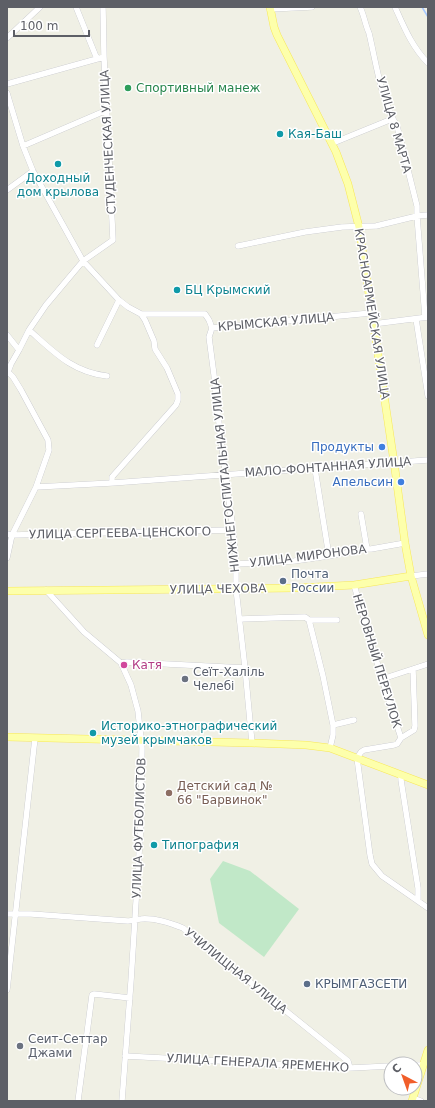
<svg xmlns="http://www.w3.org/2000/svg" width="435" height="1108" font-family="'DejaVu Sans',sans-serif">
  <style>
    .green { fill: #c1e8c8 }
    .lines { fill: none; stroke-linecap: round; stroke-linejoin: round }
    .stream { stroke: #a6c8ff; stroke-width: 1.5 }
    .minor-casing { stroke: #bdbec4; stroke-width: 6 }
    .major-casing { stroke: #f8e857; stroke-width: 8 }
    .minor { stroke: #fff; stroke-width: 5.5 }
    .major { stroke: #fdffab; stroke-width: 7 }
    .leisure-dot { fill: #2e9e5b; stroke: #fff; stroke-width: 1.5 }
    .culture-dot { fill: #0f9aa8; stroke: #fff; stroke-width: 1.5 }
    .shop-dot { fill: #3f7fe0; stroke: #fff; stroke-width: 1.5 }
    .service-dot { fill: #5c6f8a; stroke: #fff; stroke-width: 1.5 }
    .hotel-dot { fill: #d1479c; stroke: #fff; stroke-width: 1.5 }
    .worship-dot { fill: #6b7280; stroke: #fff; stroke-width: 1.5 }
    .education-dot { fill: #8d6e63; stroke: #fff; stroke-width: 1.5 }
    .labels { text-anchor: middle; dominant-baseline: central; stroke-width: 3; stroke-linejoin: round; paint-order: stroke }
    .leisure-label { font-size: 12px; fill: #27864d; stroke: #fff; text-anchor: start }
    .street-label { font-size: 12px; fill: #5d5f66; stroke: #fff }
    .culture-label { font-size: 12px; fill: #0d838f; stroke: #fff; text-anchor: start }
    .shop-label { font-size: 12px; fill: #366cbe; stroke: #fff; text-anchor: end }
    .service-label { font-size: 12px; fill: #4e5e75; stroke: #fff; text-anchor: start }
    .hotel-label { font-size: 12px; fill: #b23c85; stroke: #fff; text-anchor: start }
    .worship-label { font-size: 12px; fill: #5b616d; stroke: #fff; text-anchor: start }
    .education-label { font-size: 12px; fill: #785e54; stroke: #fff; text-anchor: start }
  </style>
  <rect width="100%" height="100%" fill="#f0f0e5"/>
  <path class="green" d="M223,861L250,871L299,909L264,957L219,923L210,879Z"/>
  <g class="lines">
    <path class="stream" d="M422,7L428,17"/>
    <g class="minor-casing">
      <path id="minor" d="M76,7L97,59
        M360,7C364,15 365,24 369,33C376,62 381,101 397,126L417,206V216L425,317
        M395,7C404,27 412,47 428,63
        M270,9L312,7
        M7,38L40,7
        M7,84L104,57
        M7,93L23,146L33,171L83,261L119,300L128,307L141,314L145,320L154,341L155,349L167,368L178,394V400L176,405L112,477V483
        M333,143L392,119
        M23,146L107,110
        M7,190L33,171
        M238,246L305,232L342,227L376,226L417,216L428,215
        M141,314H205L209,320L212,328
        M416,319L428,396
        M373,324L428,317
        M212,328L209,337L214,375L220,433L233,530L236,564V589L245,668L252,743
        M212,328L371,313
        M29,330C54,352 72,372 107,376
        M7,335L19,350
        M97,345L119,300
        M8,372L11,364L19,350L29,330L46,305L83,261L113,240L104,57L103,7
        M315,469L329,556
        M36,487L112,483L428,460
        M361,514L367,549
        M7,534L12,535L233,530
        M7,558L12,535L36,487L49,450L48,440L21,390L13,377L8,372
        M236,564L294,561L329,556L367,549H371L405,543
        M411,576L428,574
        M354,585L382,679L401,738
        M46,590L84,632L121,663L131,685L138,711L142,748L141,823L131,981L122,1101
        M240,619L305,617L309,620H337
        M309,620L323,676L333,725V735L330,748
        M121,663L127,662L245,668
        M413,669L415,726L414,730L401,738L397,744L394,745L364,750L361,752L357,758L370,855L372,864L382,876L428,908
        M382,679L428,664
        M333,725L354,720
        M401,775V780L418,888V901
        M7,914H31L128,921C133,921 137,919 141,919C156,918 170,923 183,928L348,1061L350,1068
        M7,990L35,738
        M125,1056L350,1068L391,1066
        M415,1065H423
        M413,1098L421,1101
        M78,1101L92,995L94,994L130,998"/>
    </g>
    <g class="major-casing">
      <path id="major" d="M270,7L274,27L277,35L336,152L348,184L359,227L394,462L405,543L411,576L428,635
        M7,591L294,588L354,585L411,576
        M7,737L252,743L306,745L330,748L428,785
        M412,1101L428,1050"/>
    </g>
    <use href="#minor" class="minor"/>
    <use href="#major" class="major"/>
  </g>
  <circle class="leisure-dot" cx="128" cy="88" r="4"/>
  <g class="culture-dot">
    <circle cx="280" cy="134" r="4"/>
    <circle cx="58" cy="164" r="4"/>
    <circle cx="177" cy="290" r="4"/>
    <circle cx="93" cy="733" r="4"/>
    <circle cx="154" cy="845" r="4"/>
  </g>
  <g class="shop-dot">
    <circle cx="382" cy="447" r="4"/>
    <circle cx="401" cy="482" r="4"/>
  </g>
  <g class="service-dot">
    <circle cx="283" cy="581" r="4"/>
    <circle cx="307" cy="984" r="4"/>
  </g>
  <circle class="hotel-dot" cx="124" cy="665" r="4"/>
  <g class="worship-dot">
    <circle cx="185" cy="679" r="4"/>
    <circle cx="20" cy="1046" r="4"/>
  </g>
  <circle class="education-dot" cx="169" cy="793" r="4"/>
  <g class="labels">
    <g class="leisure-label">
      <text x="136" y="88">Спортивный манеж</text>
    </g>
    <g class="street-label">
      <text transform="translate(394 125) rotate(74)">УЛИЦА 8 МАРТА</text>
      <text transform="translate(108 142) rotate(-93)">СТУДЕНЧЕСКАЯ УЛИЦА</text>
      <text transform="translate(372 314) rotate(81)">КРАСНОАРМЕЙСКАЯ УЛИЦА</text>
      <text transform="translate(276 322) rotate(-5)">КРЫМСКАЯ УЛИЦА</text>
      <text transform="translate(328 467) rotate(-4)">МАЛО-ФОНТАННАЯ УЛИЦА</text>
      <text transform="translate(225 475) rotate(-96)">НИЖНЕГОСПИТАЛЬНАЯ УЛИЦА</text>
      <text transform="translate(120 533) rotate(-1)">УЛИЦА СЕРГЕЕВА-ЦЕНСКОГО</text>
      <text transform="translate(308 556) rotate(-7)">УЛИЦА МИРОНОВА</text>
      <text transform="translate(218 589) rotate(-1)">УЛИЦА ЧЕХОВА</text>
      <text transform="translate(377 661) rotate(73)">НЕРОВНЫЙ ПЕРЕУЛОК</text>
      <text transform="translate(139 828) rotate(-88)">УЛИЦА ФУТБОЛИСТОВ</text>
      <text transform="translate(236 971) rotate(39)">УЧИЛИЩНАЯ УЛИЦА</text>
      <text transform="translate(258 1063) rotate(3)">УЛИЦА ГЕНЕРАЛА ЯРЕМЕНКО</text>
    </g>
    <g class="culture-label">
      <text x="288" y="134">Кая-Баш</text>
      <text x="58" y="178" text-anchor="middle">Доходный<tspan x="58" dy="14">дом крылова</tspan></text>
      <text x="185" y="290">БЦ Крымский</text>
      <text x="101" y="726">Историко-этнографический<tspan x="101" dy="14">музей крымчаков</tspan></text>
      <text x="162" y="845">Типография</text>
    </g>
    <g class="shop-label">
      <text x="374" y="447">Продукты</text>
      <text x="393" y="482">Апельсин</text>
    </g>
    <g class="service-label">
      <text x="291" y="574">Почта<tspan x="291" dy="14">России</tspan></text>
      <text x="315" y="984">КРЫМГАЗСЕТИ</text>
    </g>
    <g class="hotel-label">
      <text x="132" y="665">Катя</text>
    </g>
    <g class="worship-label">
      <text x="193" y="672">Сеїт-Халіль<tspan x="193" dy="14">Челебі</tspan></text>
      <text x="28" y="1039">Сеит-Сеттар<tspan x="28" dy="14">Джами</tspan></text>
    </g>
    <g class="education-label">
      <text x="177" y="786">Детский сад №<tspan x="177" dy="14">66 "Барвинок"</tspan></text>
    </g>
  </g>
  <rect width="435" height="1108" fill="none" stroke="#5d5f66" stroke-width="16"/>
  <g transform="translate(403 1076) rotate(319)"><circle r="19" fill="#ffffff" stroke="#bebfc2"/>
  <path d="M0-3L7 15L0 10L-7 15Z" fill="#f15e2a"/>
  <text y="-6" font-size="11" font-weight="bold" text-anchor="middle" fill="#5d5f66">С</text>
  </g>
  <path d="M14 30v6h75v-6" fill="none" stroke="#5d5f66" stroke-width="2"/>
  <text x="20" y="30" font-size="12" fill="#5d5f66" stroke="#ffffff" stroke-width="3" paint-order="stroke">100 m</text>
</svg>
